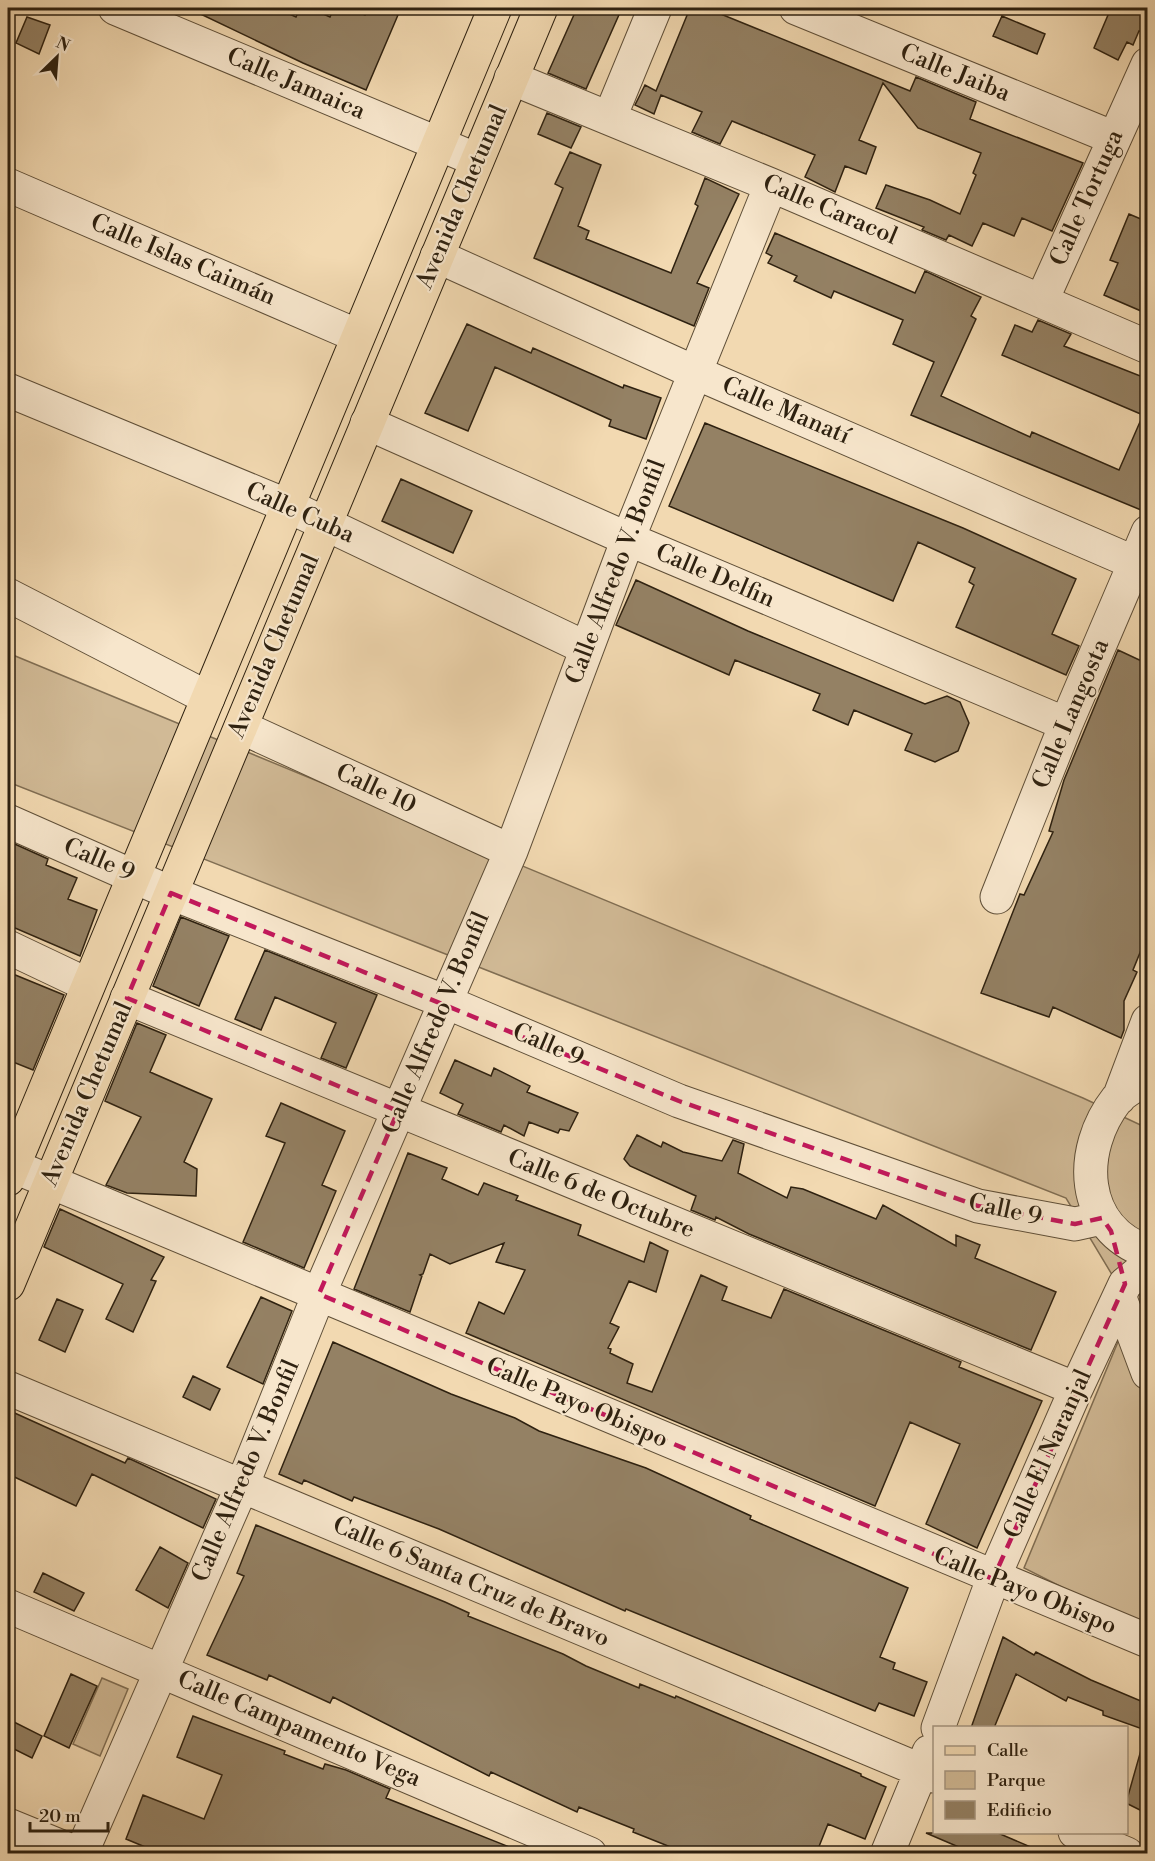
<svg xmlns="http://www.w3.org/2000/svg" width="1155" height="1861" font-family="'Libre Bodoni',serif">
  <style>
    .green { fill: #d1ba96; stroke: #806e53; stroke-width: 1.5 }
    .building { fill: #948164; stroke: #2e2110; stroke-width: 1.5 }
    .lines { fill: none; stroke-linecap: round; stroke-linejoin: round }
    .minor-casing { stroke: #5f4f38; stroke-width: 35 }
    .major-casing { stroke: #2e2110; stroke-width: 35 }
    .minor { stroke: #f7e6cc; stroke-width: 33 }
    .major { stroke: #f2d9b1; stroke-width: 33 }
    .marked { fill: none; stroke: #c2185b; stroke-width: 4.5; stroke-dasharray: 12 8; stroke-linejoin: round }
    .labels { text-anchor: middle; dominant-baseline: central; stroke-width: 4.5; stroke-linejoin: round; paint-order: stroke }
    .street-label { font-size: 24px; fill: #2e2110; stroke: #f7e6cc }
  </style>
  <rect width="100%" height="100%" fill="#f2d9b1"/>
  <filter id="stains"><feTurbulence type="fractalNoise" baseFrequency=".00333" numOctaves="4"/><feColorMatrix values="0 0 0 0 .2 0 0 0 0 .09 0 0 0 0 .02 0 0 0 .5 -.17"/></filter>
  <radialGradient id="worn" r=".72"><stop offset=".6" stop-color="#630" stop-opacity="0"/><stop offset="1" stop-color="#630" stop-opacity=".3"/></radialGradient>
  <path class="green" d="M8,653L1083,1098L1147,1128V1630L1024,1568L1132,1308L1066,1198L8,782Z
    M102,1678L128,1689L100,1756L73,1744Z"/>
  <path class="building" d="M188,8H276L296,17L300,8H310L330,17L334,8H349L365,15L368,8H381L398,15L366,90L303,63Z
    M577,8H622L586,89L548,73Z
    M690,8H706L910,91L916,77L976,102L970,119L1083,163L1052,231L1022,218L1014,236L983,223L972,246L949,235L946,240L922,230L924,227L876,208L886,185L930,200L960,214L976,175L973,173L981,153L918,128L883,83L859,140L876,147L866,174L845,166L835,192L805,177L815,155L732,121L720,144L692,132L702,112L661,95L654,114L635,105L645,85L656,91Z
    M1111,8H1148V34L1139,31L1133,45L1127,42L1118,60L1094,48Z
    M1002,16L1045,34L1037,54L993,36Z
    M27,17L50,25L39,54L16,43Z
    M547,113L581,127L571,148L538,134Z
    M570,152L601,165L578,226L589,231L586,239L671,273L698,206L695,204L705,178L739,194L697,283L709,288L694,326L534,258L563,188L555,184Z
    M1129,214L1148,222V314L1104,295L1118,263L1110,260Z
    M775,233L915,293L925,271L981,297L971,316L976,319L941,396L1030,437L1032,432L1119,470L1143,415L1002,355L1015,325L1032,332L1038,320L1071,334L1064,346L1148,379V496L1141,510L911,415L934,362L893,344L903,320L834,291L831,298L794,281L797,276L768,263L772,256L766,253Z
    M467,324L531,353L533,348L623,388L624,385L661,398L646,439L609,426L611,420L495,367L468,431L425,413Z
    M705,423L963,528L1076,579L1052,634L1079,646L1066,675L956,627L974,585L969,582L975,568L918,542L893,601L669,506Z
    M401,479L472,511L453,553L382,521Z
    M636,580L748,631L925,704L947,696L960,702L969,723L958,751L935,762L905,750L912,734L854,710L848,725L813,710L820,694L735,660L729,675L616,625Z
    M1118,650L1148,664V933L1133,970L1137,972L1124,1001V1030L1121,1038L1053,1007L1049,1017L981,993L1020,894L1024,895L1053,832L1049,831L1064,780Z
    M8,841L48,859L46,865L77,878L68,899L97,910L80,956L8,925Z
    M181,917L229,936L199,1006L153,986Z
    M265,950L377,995L346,1068L321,1058L336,1023L275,997L261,1030L235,1019Z
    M8,972L64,995L33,1070L8,1060Z
    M137,1023L166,1035L150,1072L212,1099L184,1162L197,1169L196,1196L127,1193L106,1185L141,1117L105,1101Z
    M455,1060L491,1076L494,1068L530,1086L527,1092L578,1113L569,1131L560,1129L558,1133L529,1122L524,1136L504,1125L501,1132L458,1114L463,1104L440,1093Z
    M281,1103L345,1131L322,1185L336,1191L304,1268L243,1242L285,1143L266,1136Z
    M637,1135L661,1147L663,1142L683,1152L722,1161L733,1140L744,1144L738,1173L787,1198L791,1187L803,1189L876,1219L883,1205L956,1246V1235L980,1245L975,1258L1056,1292L1031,1350L749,1234L716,1217L715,1220L691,1210L696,1196L630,1166L624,1159Z
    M408,1153L447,1168L442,1179L478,1195L484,1183L518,1196L516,1200L581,1225L578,1235L644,1262L650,1242L668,1251L656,1292L629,1281L610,1323L619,1327L608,1348L611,1349L610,1353L633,1364L627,1383L652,1392L701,1275L727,1287L722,1300L771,1318L784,1289L961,1362L959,1367L1042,1401L977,1548L926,1524L960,1444L910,1422L875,1506L466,1333L479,1302L504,1314L525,1270L496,1262L504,1243L450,1264L430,1254L423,1274L420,1275L422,1276L410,1312L354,1289Z
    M60,1209L164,1257L151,1280L156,1281L133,1332L106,1319L123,1284L44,1247Z
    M261,1297L292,1311L263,1384L227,1367Z
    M57,1299L83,1310L65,1352L39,1340Z
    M333,1342L451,1394L515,1418L539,1431L646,1468L751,1516L750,1519L908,1588L880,1657L895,1663L893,1669L927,1682L914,1716L879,1703L875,1711L626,1609L625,1611L439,1529L354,1497L352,1501L304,1480L302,1484L279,1474Z
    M193,1376L220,1389L210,1410L183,1397Z
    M8,1410L125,1463L128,1458L141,1464L216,1499L203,1528L92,1474L76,1506L8,1474Z
    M256,1525L445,1602L469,1613L468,1616L563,1654L586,1666L639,1688L640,1684L675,1698L676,1696L861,1774V1776L886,1787L865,1839L828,1824L816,1854H688L633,1832L634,1829L579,1807L577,1812L491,1772L489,1776L333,1697L330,1703L269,1675L267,1680L207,1655L244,1576L237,1573Z
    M160,1547L188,1563L168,1608L136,1590Z
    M43,1573L84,1593L74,1611L34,1592Z
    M1003,1637L1034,1655L1036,1652L1091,1680L1148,1704V1731L1103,1715V1711L1068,1697L1066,1701L1016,1674L994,1728H971Z
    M71,1674L97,1686L69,1748L44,1736Z
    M193,1716L285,1751L284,1754L323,1769L325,1764L346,1770L390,1789L386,1798L527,1854H162L126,1839L143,1795L204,1819L222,1775L177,1757Z
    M8,1719L42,1736L32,1758L8,1746Z
    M1143,1743L1148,1744V1814L1126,1803Z
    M926,1833H998L1047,1854H975Z"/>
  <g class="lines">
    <g class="minor-casing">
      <path id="minor" d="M115,8L477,160
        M796,8L1114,138
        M511,78L771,185L1148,347
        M610,117L655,8
        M8,185L358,336
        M437,256L694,372L1135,563
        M1042,300L1148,64
        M8,390L288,506L586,648
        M367,423L628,539L1066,724
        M8,595L208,698
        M241,727L511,851
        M8,821L171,893L446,1002L679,1101L978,1206L1075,1224L1102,1218
        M997,897L1066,724L1148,532
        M8,947L88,985
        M127,998L1076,1389
        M1148,1078C1138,1084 1124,1091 1117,1099C1077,1150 1079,1228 1148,1252
        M1119,1098L1148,1021
        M8,1164L1148,1641
        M1120,1298L1148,1373
        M8,1388L934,1776
        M8,1606L590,1854
        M938,1728L993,1579L1076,1389L1125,1284L1148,1265
        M8,1825L79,1854
        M1075,1832L1127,1854
        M81,1854L242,1486L319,1294L511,851L628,539L771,185
        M887,1854L929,1752"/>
    </g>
    <g class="major-casing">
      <path id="major" d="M8,1179L495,8
        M8,1284L541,8"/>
    </g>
    <use href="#minor" class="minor"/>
    <use href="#major" class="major"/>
  </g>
  <path class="marked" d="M171,893L679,1101L978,1206L1075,1224L1102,1218L1111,1231L1125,1284L993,1579L319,1294L398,1111L127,998Z"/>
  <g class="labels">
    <g class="street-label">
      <text transform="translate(955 73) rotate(22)">Calle Jaiba</text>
      <text transform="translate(296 84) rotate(23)">Calle Jamaica</text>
      <text transform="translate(462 197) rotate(-67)">Avenida Chetumal</text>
      <text transform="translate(1087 198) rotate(-66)">Calle Tortuga</text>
      <text transform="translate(830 210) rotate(23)">Calle Caracol</text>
      <text transform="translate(183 260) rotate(23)">Calle Islas Caimán</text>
      <text transform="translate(786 411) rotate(23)">Calle Manatí</text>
      <text transform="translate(300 513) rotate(24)">Calle Cuba</text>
      <text transform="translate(616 572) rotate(-69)">Calle Alfredo V. Bonfil</text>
      <text transform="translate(715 576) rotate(23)">Calle Delfin</text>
      <text transform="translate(274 646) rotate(-67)">Avenida Chetumal</text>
      <text transform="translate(1071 714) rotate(-67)">Calle Langosta</text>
      <text transform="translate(376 789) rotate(25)">Calle 10</text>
      <text transform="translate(99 860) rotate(23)">Calle 9</text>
      <text transform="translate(436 1023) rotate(-67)">Calle Alfredo V. Bonfil</text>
      <text transform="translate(548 1045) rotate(23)">Calle 9</text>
      <text transform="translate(87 1094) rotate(-67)">Avenida Chetumal</text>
      <text transform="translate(601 1194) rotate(22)">Calle 6 de Octubre</text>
      <text transform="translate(1005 1210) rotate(12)">Calle 9</text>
      <text transform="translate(577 1403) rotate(23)">Calle Payo Obispo</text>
      <text transform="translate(1048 1454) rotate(-66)">Calle El Naranjal</text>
      <text transform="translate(246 1471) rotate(-67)">Calle Alfredo V. Bonfil</text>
      <text transform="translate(471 1582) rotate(23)">Calle 6 Santa Cruz de Bravo</text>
      <text transform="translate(1025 1591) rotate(22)">Calle Payo Obispo</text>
      <text transform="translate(299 1729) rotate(23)">Calle Campamento Vega</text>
    </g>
  </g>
  <rect width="1155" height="1861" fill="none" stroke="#f2d9b1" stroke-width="30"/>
  <rect x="9" y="9" width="1137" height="1843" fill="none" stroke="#2e2110" stroke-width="3"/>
  <rect x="15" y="15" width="1125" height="1831" fill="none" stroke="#2e2110" stroke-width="1.5"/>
  <rect x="933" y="1726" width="195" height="108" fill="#f7e6cc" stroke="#a79781" stroke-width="1.5"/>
  <rect x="945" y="1746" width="30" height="9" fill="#f2d9b1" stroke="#a79781" stroke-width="1.5"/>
  <text x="987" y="1756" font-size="18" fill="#2e2110">Calle</text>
  <rect x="945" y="1771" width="30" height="18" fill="#d1ba96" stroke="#a79781" stroke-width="1.5"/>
  <text x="987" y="1786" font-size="18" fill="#2e2110">Parque</text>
  <rect x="945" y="1801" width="30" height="18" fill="#948164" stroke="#a79781" stroke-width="1.5"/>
  <text x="987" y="1816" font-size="18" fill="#2e2110">Edificio</text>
  <g transform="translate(57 57) rotate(25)" stroke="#f7e6cc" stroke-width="4.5" paint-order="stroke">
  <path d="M0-4.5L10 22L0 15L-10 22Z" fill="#2e2110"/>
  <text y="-9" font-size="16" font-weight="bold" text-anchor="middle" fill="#2e2110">N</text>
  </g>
  <path d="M30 1822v9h78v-9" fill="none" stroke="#2e2110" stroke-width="3"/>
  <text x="39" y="1822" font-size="18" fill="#2e2110" stroke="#f7e6cc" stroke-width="4.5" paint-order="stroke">20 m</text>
  <rect width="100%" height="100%" filter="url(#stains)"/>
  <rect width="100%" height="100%" fill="url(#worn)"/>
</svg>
